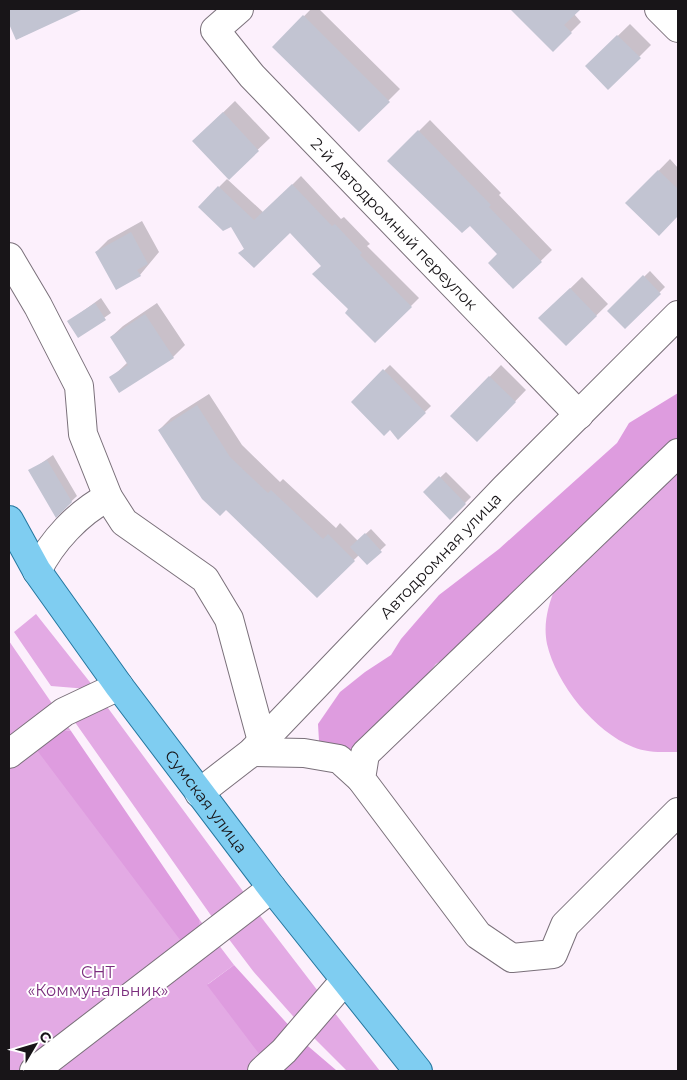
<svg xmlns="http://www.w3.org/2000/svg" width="687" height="1080" font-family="Montserrat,sans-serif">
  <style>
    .green { fill: #e3aae4 }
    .forest { fill: #de9cdf }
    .shadow { fill: #0003 }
    .building { fill: #c2c4d2 }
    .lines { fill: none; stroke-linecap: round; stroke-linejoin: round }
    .minor-casing { stroke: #7a707a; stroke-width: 30 }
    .major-casing { stroke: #23769f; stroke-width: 30 }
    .minor { stroke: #fff; stroke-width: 28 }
    .major { stroke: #7fcdf1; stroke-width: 28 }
    .labels { text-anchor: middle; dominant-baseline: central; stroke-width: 4; stroke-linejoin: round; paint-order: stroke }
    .street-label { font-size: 16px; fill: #181518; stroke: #fff }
    .park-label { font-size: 16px; fill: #7a2d7d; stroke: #fff }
  </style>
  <rect width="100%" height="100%" fill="#fcf0fc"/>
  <path class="green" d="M678,461V752C663,752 647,753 633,747C595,732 556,684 547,644C543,624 548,606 555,588Z
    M36,614L93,686L88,689L51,686L14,632Z
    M9,641L71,731L51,728L199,934V919L234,965L208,984L287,1071H9Z
    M105,704L245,894L217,924L72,718Z
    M258,913L321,995L300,1024L253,971L225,934Z
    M334,1012L380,1071H347L308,1032Z"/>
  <path class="forest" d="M678,393V442L466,646L436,664L409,697L350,755L329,750L319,741L318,724L340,692L365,672L391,655L401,639L439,595L499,549L617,443L629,423Z
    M51,728L71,731L199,919V934L184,945L33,745Z
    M234,965L293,1030L263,1059L207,985Z
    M302,1041L336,1070L337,1071H287L280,1064Z"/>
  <path class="shadow" d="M9,9H69L59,19L17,39L9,21Z
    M311,9H319L400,89L359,130L274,47Z
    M512,9H579L574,14L581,22L553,50Z
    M630,24L651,45L608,88L587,66Z
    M235,101L270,138L227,179L264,213L301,176L341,219L344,217L370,244L367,246L419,298L375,342L350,309L323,266L290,231L240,253L245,248L219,187L229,177L206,129Z
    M430,120L501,193L499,195L552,250L513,288L499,254L470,224L389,161Z
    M670,159L678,168V215L659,234L627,203Z
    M142,221L159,252L140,275L96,252L108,240Z
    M650,271L665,287L625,327L609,311Z
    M582,277L608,304L566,345L540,318Z
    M101,298L111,313L78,336L68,322Z
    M157,303L185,345L173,357L120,391L111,378L128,362L111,337L123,326Z
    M390,365L431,406L398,438L390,429L352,402Z
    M501,365L526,390L477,441L452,416Z
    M209,394L242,445L280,482L283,479L336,528L340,523L358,541L371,529L386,545L367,563L359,555L317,596L159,430L171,418Z
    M53,455L77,496L56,516L30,471Z
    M446,472L471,497L450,518L425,492Z"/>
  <path class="building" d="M9,9H83L16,40L9,24Z
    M510,9H581L564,25L572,33L553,52Z
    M303,15L390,102L359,132L272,47Z
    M617,35L641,58L608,90L585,66Z
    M223,112L259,151L229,180L192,141Z
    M418,130L491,205L489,207L542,262L513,289L488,263L497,254L470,226L462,233L387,161Z
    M658,170L678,189V216L659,236L625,203Z
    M292,184L332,226L335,224L362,253L360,255L412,307L375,343L345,313L348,309L312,274L321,266L290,233L254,268L238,253L244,249L231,227L223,231L198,207L218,186L254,220Z
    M131,232L148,264L137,270L141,276L116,290L95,252Z
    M643,275L661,294L625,329L607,311Z
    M570,288L597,316L566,346L538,318Z
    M95,303L106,320L78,338L67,321Z
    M145,314L174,358L119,393L109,377L128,365L110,337Z
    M383,369L426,413L398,440L390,430L384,436L351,402Z
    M489,376L516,402L477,442L450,416Z
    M197,405L230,457L268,493L271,490L323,539L328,534L355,561L317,598L226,510L220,516L202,499L158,430Z
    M47,460L72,502L56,518L28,470Z
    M439,476L466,504L450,520L423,492Z
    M365,533L382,552L367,565L350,547Z"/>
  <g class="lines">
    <g class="minor-casing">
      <g id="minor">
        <path id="s1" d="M239,9L215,30L252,76L579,415"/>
        <path d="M659,9L678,28"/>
        <path d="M9,257L38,306L79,386L83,434L108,497L124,522L205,579L229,619L262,741"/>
        <path d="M678,453L365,754L361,779L478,935L512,958L553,954L565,925L678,812"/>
        <path d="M37,571C52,541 78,513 108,497"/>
        <path d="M252,752L304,753L339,759L361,779"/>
        <path d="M9,754L64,712L119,686"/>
        <path id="s2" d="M199,793L252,752L505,488L678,315"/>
        <path d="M34,1071L272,888"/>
        <path d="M262,1071L284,1051L345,980"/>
      </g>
    </g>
    <g class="major-casing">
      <g id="major">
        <path id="s3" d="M9,520L37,571L119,686L272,888L418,1071"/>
      </g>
    </g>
    <use href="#minor" class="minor"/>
    <use href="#major" class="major"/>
  </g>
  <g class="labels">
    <g class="street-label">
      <text stroke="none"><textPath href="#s1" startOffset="296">2-й Автодромный переулок</textPath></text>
      <text stroke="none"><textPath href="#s2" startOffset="339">Автодромная улица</textPath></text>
      <text stroke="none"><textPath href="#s3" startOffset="344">Сумская улица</textPath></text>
    </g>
    <g class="park-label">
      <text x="98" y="972">СНТ<tspan x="98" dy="18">«Коммунальник»</tspan></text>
    </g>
  </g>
  <rect width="687" height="1080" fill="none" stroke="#181518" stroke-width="20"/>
  <g transform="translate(35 1045) rotate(52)" stroke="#ffffff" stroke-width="4" paint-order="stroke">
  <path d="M0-4L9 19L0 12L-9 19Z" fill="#181518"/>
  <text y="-8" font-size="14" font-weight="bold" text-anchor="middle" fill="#181518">С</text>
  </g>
</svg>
